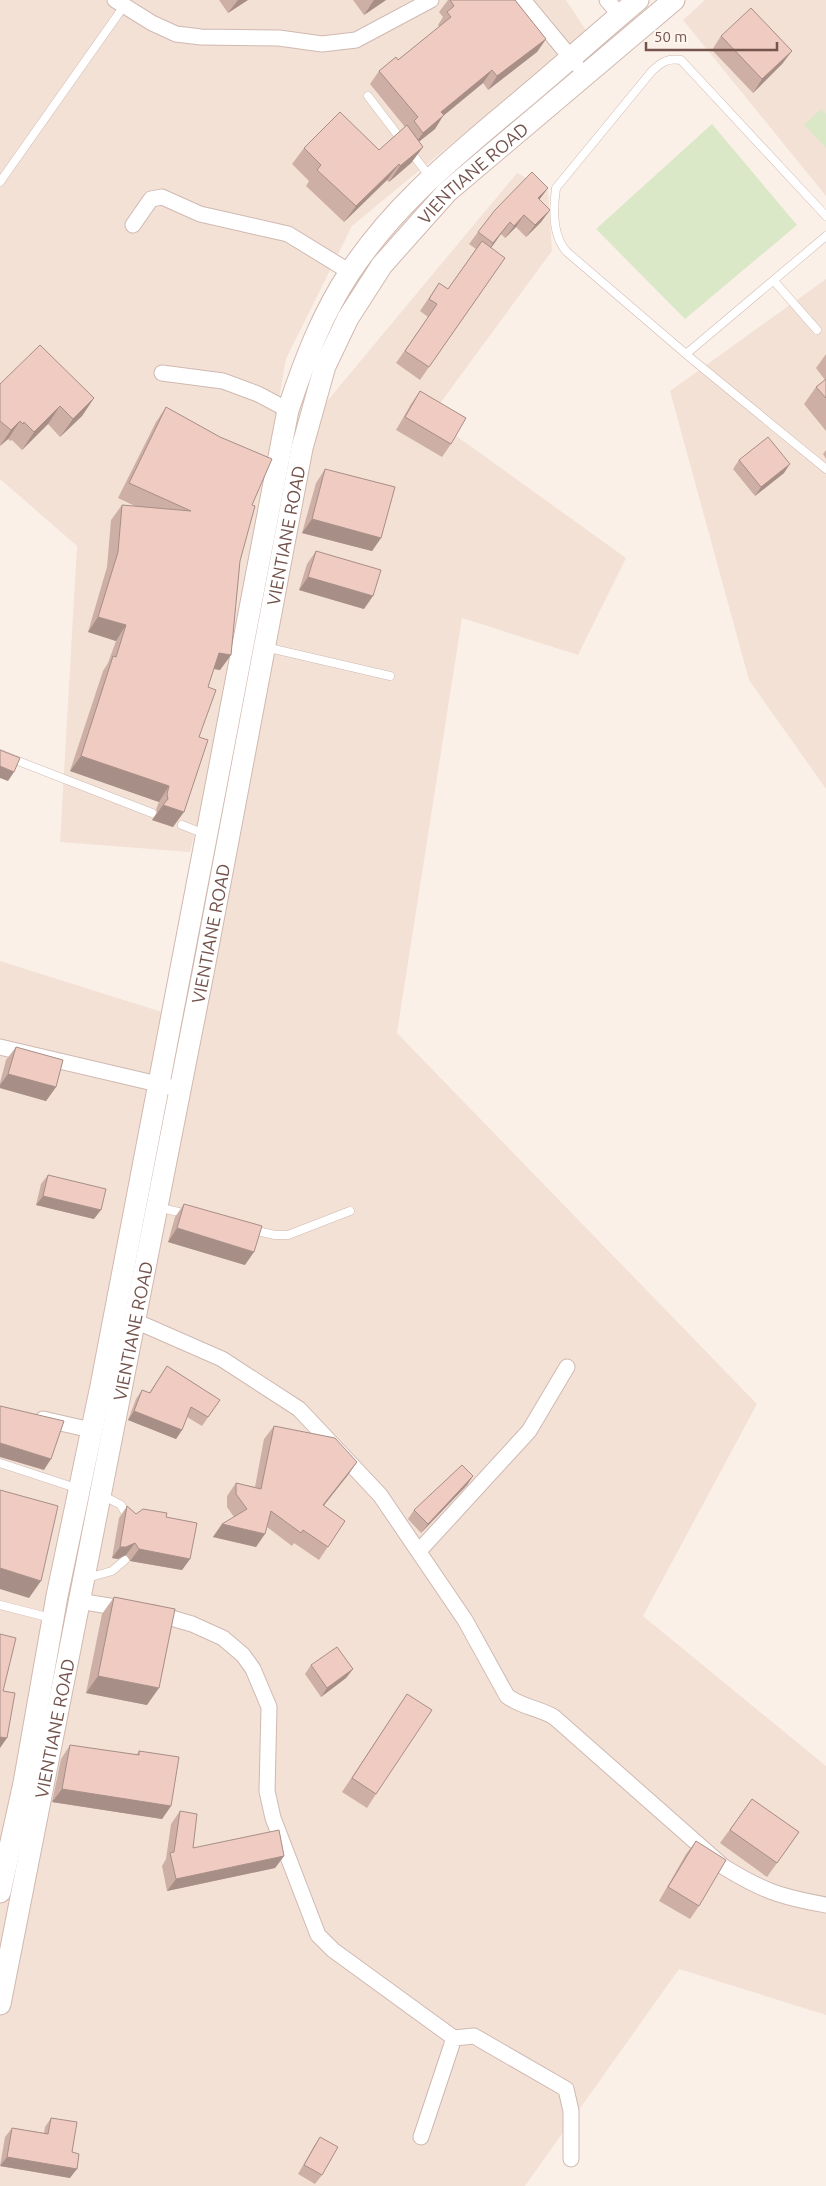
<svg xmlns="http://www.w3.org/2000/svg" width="826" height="2186" font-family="Ubuntu,sans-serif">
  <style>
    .residential { fill: #f3e1d6 }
    .green { fill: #dae8c7 }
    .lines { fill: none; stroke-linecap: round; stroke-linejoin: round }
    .lane-casing { stroke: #cfb9b1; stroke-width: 9 }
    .street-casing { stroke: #cfb9b1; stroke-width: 17 }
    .secondary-casing { stroke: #d1b8af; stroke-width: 23 }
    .lane { stroke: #fff; stroke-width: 8 }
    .street { stroke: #fff; stroke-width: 15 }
    .secondary { stroke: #fff; stroke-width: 21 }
    .wall { fill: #ceafa6 }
    .shaded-wall { fill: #a78e87 }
    .building { fill: #efcbc1; stroke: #a78e87 }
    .labels { text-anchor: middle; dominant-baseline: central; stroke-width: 4; stroke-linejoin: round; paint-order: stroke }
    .street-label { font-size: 18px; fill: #74544d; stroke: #fef5ee }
  </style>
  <rect width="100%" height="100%" fill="#fbf0e8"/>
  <path class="residential" d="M0,0H566L587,32L352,226L286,359L273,433L248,628L190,852L60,842L77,546L0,479Z
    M705,0H826V196L683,20Z
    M517,173L548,190L552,251L430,417L626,558L578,655L462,618L397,1033L757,1404L643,1616L826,1766V2015L679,1969L525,2186H0V961L197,1023L318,412Z
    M826,279V789L749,680L670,391Z"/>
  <path class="green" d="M821,109L826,114V148L804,125Z
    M712,124L797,225L685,319L596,229Z"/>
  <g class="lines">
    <g class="lane-casing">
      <path id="lane" d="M368,96L403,142
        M410,151L430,177
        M0,182L124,6
        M826,216L681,60C667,58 662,62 652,71L556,188C553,209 552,236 567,252L693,360L826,469
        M774,281L817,330
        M686,354L826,236
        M265,647L390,676
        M0,754L152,813
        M182,825L205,834
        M157,1207L187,1214
        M252,1230L275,1235H288L350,1211
        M0,1463L79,1489
        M102,1495L121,1505L129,1520
        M87,1578L112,1571L125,1560
        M0,1605L51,1618"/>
    </g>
    <g class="street-casing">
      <path id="street" d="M115,0L152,23L176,34L201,37L279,38L322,44L356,40L431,0
        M523,0L576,64
        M607,0L620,15
        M133,225L151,199L162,197L200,214L288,234L350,272
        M162,373L223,381L258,394L288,410
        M0,1047L179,1089
        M133,1320L222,1359L299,1409L380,1495L465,1620L507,1696C521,1707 539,1708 554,1717L724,1867C763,1891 781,1897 826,1905
        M43,1419L91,1430
        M419,1551L529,1431L567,1367
        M79,1601L127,1609
        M154,1613L192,1624L223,1638L243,1655L253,1669L269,1707L267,1791L273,1818L318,1935L333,1950L454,2038L421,2137
        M454,2038L474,2036L566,2089L571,2111V2159"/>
    </g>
    <g class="secondary-casing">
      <g id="secondary">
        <path d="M0,1892L24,1783L57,1596L101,1386L288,410C304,362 322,314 350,272C394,206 447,163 506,113C551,76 594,37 638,0"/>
        <path id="s1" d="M0,2004L203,973L302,448L325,366L348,318L382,265L447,192L674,0"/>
      </g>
    </g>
    <use href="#lane" class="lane"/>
    <use href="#street" class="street"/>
    <use href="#secondary" class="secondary"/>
  </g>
  <path class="wall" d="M219,0H248L228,13Z
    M353,0H386L364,15Z
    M448,0H515L546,39L537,52L488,90L483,83L443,116L435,129L419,142L423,147L411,163L389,182L387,180L344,222L306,186L309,181L292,164L304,148L379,150L405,127L370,84L379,71L398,60L439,27L438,25L443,17L439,12Z
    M721,36L792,51L782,64L753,93L712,50Z
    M548,188L539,200L550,210L541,222L526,237L516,227L505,238L501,234L491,248L505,258L420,380L396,363L428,317L420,311L439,283L448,289L476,249L469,244L478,232Z
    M826,354V431L804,404L816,387L825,380L816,368Z
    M0,384L94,398L82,416L60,437L48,424L22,450L12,440L10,441L8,439L0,446Z
    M420,391L451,444L442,457L396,430L411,404Z
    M166,407L252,505L240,561L231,655L220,670L214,669L208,687L199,737L173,827L152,820L157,813L156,809L159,802L70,771L103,671L108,663L116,641L88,632L107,567L111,520L122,505L137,507L118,498L156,422Z
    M826,450V459L823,454Z
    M739,460L784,473L755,496L733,469Z
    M325,469L381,538L372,551L302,533L316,483Z
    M316,551L364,609L299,590L307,564Z
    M16,1047L56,1087L46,1101L0,1088V1083L6,1060Z
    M48,1175L94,1219L36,1205L41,1184Z
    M184,1204L245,1265L168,1242L175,1217Z
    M167,1366L220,1400L202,1426L187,1417L182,1430L176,1439L128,1420L136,1399L142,1390L149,1393Z
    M274,1426L357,1462L323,1506L345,1521L319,1560L294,1543L292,1546L267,1527L256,1547L213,1537L222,1524L234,1517L227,1507V1496L236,1483L255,1487L264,1439Z
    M473,1476L467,1485L421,1533L408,1519L414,1510Z
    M127,1506L136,1514L166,1517L190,1559L182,1570L130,1561L126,1555L118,1559L112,1558L119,1518Z
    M114,1597L147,1705L86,1693L102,1614Z
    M311,1665L353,1669L346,1678L321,1697L305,1674Z
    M407,1694L376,1794L367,1808L342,1792Z
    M70,1745L136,1755L139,1751L171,1806L162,1819L52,1802L61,1759Z
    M752,1799L799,1832L767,1877L720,1843Z
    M180,1811L193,1848L284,1856L275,1868L167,1891L162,1866L166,1859L171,1824Z
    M696,1841L699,1906L690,1919L659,1901L686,1854Z
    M51,2118L72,2152L70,2178L0,2166L5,2137L12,2128L44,2133L45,2127Z
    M320,2137L322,2175L315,2184L298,2174L314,2146Z"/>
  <path class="shaded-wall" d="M238,0H248L228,13Z
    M374,0H386L364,15Z
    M546,39L537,52L488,90L497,76Z
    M792,51L782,64L753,93L762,79Z
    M492,70L483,83L443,116L435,129L413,146L423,133L441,112Z
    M423,147L411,163L389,182L400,166Z
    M399,164L387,180L344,222L356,206Z
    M548,188L539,200L538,198Z
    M550,210L541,222L526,237L535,225Z
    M524,215L516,227L505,238L514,226Z
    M510,222L501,234L485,256L493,243Z
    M94,398L82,416L60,437L73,419Z
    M60,406L48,424L22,450L34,432Z
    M20,421L8,439L0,446L11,430Z
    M790,464L784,473L755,496L761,487Z
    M312,519L381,538L372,551L302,533Z
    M308,577L373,596L364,609L299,590Z
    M98,617L126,625L116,641L88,632Z
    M219,653L231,655L220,670L209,668Z
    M81,756L169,786L159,802L70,771Z
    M0,766L14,772L8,781L0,778Z
    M163,805L184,812L173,827L152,820Z
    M8,1074L56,1087L46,1101L0,1088V1085Z
    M43,1196L101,1210L94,1219L36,1205Z
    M177,1228L254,1252L245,1265L168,1242Z
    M134,1411L182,1430L176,1439L128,1420Z
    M0,1443L51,1459L44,1470L0,1457Z
    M357,1462L348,1475L314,1518L323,1505Z
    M473,1476L467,1485L421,1533L428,1524Z
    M222,1524L265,1534L256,1547L213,1537Z
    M135,1543L126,1555L118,1559L112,1558L120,1547Z
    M139,1549L190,1559L182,1570L130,1561Z
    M0,1568L41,1581L29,1598L0,1589Z
    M353,1669L346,1678L321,1697L327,1688Z
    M98,1676L159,1688L147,1705L86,1693Z
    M0,1737L7,1738L0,1748Z
    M62,1789L171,1806L162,1819L52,1802Z
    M284,1856L275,1868L167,1891L176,1879Z
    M7,2157L77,2169L70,2178L0,2166Z"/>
  <path class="building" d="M450,0H515L546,39L497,76L492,70L441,112L444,115L423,133L414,121L418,117L379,71L396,57L398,60L451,17L447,12L454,6Z
    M751,8L792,51L762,79L721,36Z
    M340,112L379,150L407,125L423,147L400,166L399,164L356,206L317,170L321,165L304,148Z
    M532,172L548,188L538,198L550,210L535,225L524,215L514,226L510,222L493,243L478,232L495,210Z
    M482,241L505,258L429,367L405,351L437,304L429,299L439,283L448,289Z
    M40,345L94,398L73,419L60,406L34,432L24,422L23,424L20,421L11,430L0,421V384Z
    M826,379V398L816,387Z
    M420,391L466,418L451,444L405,417Z
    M166,407L220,437L272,459L252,505L255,506L240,561L231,655L219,653L208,687L216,690L199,737L208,740L184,812L163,805L168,799L167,794L169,786L81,756L113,656L116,657L126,625L98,617L118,552L122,505L191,511L129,483Z
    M768,437L790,464L761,487L739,460Z
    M325,469L395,487L381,538L312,519Z
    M316,551L381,570L373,596L308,577Z
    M0,750L20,758L14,772L0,766Z
    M16,1047L63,1060L56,1087L8,1074Z
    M48,1175L106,1189L101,1210L43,1196Z
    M184,1204L262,1226L254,1252L177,1228Z
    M167,1366L220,1400L208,1417L191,1407L182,1430L134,1411L142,1390L150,1393Z
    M0,1406L64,1421L51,1459L0,1443Z
    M274,1426L335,1438L357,1462L323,1505L345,1521L328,1547L303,1530L301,1533L271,1511L265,1534L222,1524L247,1509L236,1494V1483L261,1489Z
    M462,1465L473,1476L428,1524L414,1510Z
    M0,1490L58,1506L41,1581L0,1568Z
    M127,1506L136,1514L143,1509L167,1513L166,1517L197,1523L190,1559L139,1549L135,1543L126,1547H120Z
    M114,1597L175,1609L159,1688L98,1676Z
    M0,1634L16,1638L3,1691L15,1693L7,1738L0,1737Z
    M337,1647L353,1669L327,1688L311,1665Z
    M407,1694L432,1710L376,1794L352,1778Z
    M70,1745L139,1755V1751L179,1757L171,1806L62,1789Z
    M752,1799L799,1832L777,1863L730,1830Z
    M180,1811L197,1814L193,1848L279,1830L284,1856L176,1879L170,1853L174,1852Z
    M696,1841L726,1860L699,1906L668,1887Z
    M51,2118L77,2122L72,2152L79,2154L77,2169L7,2157L12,2128L48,2134Z
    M320,2137L338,2147L322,2175L304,2165Z"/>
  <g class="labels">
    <g class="street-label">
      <text stroke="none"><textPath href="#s1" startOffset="1916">VIENTIANE ROAD</textPath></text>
      <text stroke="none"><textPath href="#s1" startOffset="1496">VIENTIANE ROAD</textPath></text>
      <text stroke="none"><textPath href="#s1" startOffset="1091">VIENTIANE ROAD</textPath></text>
      <text stroke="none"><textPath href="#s1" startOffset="686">VIENTIANE ROAD</textPath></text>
      <text stroke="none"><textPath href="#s1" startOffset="281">VIENTIANE ROAD</textPath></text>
    </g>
  </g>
  <path d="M646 42v8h131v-8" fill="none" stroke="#74544d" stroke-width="2.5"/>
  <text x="654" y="42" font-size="15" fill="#74544d" stroke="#fef5ee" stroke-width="4" paint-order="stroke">50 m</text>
</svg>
